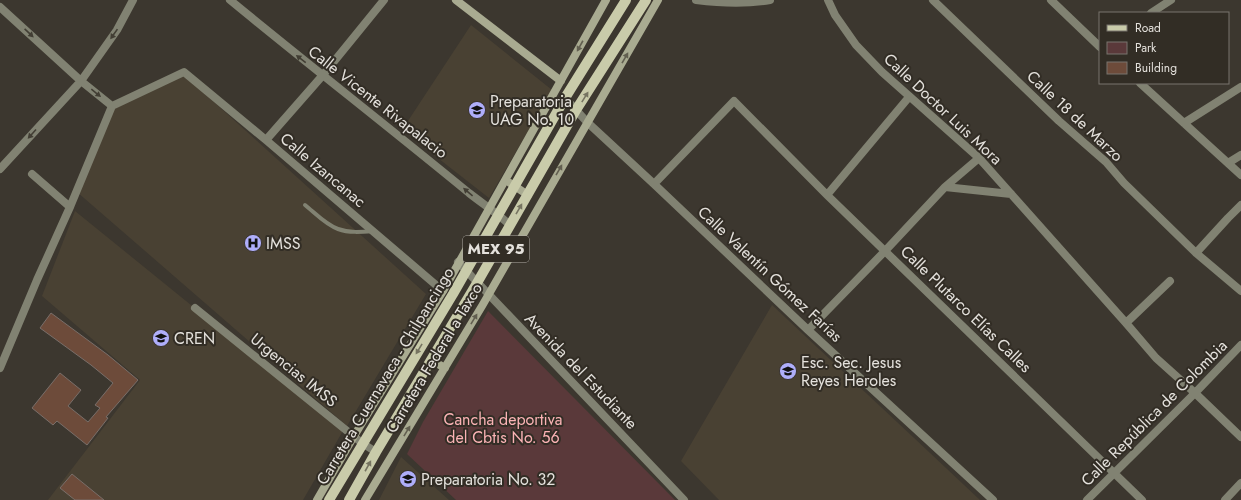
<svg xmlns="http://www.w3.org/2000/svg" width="1241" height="500" font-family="Jost,sans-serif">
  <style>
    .built { fill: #494133 }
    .green { fill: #5a393a }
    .building { fill: #6d4b3a; stroke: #796e69 }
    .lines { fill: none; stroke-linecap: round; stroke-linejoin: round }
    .lane { stroke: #818272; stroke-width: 4 }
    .street { stroke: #818272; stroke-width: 8 }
    .secondary { stroke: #a9ab91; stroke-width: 8 }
    .primary { stroke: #c9cbaa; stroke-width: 10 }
    .oneway { fill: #423e34 }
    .oneway2 { fill: #625f50 }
    .oneway3 { fill: #767461 }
    .labels { text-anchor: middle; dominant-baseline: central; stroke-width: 4; stroke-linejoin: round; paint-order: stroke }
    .shield { fill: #322d25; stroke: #afaba5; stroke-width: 1 }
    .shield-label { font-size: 15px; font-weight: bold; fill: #e4e1dc }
    .poi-label { font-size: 16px; fill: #e4e1dc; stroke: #322d25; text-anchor: start }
    .street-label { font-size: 16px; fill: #e4e1dc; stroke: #322d25 }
    .park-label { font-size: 16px; fill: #fbb3b5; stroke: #322d25 }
  </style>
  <rect width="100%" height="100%" fill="#3c372f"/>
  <path class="built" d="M471,25L552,90L489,198L402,130Z
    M183,74L426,294L347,426L77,192L114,109Z
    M75,211L344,429L303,500H48L140,380L42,296Z
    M772,305L913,437L980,500H719L681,461Z
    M401,457L449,500H379Z"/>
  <path class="green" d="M488,311L675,500H456L407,454L423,422Z"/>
  <path class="building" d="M51,313L108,355L138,380L106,417L108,418L87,445L57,421L53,425L32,408L60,373L81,390L68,406L88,422L100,408L95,405L113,383L91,365L40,328Z
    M72,474L104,500H75L60,488Z"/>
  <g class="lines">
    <path class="lane" d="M305,205C315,213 326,225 338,229C349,233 361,232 373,231"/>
    <path class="street" d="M230,0C309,65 390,128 469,193C483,204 497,213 510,225
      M696,0C720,3 747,4 770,0
      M828,0L835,15L856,45L882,72L979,158L1126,323L1156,358L1195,393L1241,437
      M933,0L1059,121L1106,162L1124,183L1196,253L1241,291
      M1051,0L1100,47
      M0,7L81,81L112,106
      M1151,13L1171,0
      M1140,83L1241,175
      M565,98L587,122L654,184L808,330L993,500
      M1184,123L1241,87
      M266,140L323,75L384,0
      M1228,163L1241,155
      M0,169L81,81L117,30L133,0
      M32,174L70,207
      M654,184L734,101L827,195L1142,500
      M945,187L979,158
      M827,195L909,97
      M1196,253L1228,218L1241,205
      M458,262L684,500
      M195,308L362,443L376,452
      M1126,323L1170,281
      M808,330L885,251L945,187L1011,194
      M0,368L37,280L70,207L112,106L184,72L266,140L443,291
      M1087,500L1195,393L1241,345
      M1225,500L1241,483"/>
    <path class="secondary" d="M456,0L561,81
      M510,183L528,195
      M431,360L445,368
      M317,500L354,436L443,291L606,0
      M365,500L482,306L658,0"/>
    <path class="primary" d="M329,500L453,294L565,98L626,0
      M349,500L376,452L477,283L576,110L646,0"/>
  </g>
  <defs><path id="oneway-solid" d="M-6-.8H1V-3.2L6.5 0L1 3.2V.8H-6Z"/></defs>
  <g class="oneway">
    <use href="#oneway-solid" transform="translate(29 33) rotate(43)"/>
    <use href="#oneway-solid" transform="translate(114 34) rotate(125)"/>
    <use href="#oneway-solid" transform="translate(301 59) rotate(-142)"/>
    <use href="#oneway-solid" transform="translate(96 93) rotate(39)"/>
    <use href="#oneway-solid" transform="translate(32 134) rotate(132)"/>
    <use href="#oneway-solid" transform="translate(468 192) rotate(-140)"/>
  </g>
  <g class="oneway2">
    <use href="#oneway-solid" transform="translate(580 46) rotate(119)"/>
    <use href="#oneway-solid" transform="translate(625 58) rotate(-60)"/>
    <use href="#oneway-solid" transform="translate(559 170) rotate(-60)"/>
    <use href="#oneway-solid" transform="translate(474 319) rotate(-59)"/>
    <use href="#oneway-solid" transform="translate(407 431) rotate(-59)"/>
  </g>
  <g class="oneway3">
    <use href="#oneway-solid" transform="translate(585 97) rotate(-58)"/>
    <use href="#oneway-solid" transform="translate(519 209) rotate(-60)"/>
    <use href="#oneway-solid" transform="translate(419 349) rotate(121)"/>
    <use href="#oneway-solid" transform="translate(368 466) rotate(-61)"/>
  </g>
  <defs>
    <g id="school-disc" transform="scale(0.9)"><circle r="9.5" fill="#afaefa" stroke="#322d25"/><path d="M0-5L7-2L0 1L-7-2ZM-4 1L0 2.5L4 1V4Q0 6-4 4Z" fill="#111"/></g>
    <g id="hospital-disc" transform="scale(0.9)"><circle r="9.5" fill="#afaefa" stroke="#322d25"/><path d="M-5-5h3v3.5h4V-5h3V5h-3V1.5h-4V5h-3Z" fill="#111"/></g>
    <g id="university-disc" transform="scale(0.9)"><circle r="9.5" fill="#afaefa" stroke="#322d25"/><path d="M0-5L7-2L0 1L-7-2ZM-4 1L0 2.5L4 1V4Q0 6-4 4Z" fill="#111"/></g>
  </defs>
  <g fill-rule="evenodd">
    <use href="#school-disc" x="477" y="110"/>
    <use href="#hospital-disc" x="253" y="243"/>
    <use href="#university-disc" x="161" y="338"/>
    <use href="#school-disc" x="788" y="371"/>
    <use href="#school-disc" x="408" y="479"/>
  </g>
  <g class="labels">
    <rect class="shield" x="463" y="236" width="66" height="26" rx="3"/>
    <g class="shield-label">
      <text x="496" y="249">MEX 95</text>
    </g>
    <g class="poi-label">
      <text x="490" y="101">Preparatoria<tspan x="490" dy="18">UAG No. 10</tspan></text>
      <text x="266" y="243">IMSS</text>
      <text x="174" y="338">CREN</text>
      <text x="801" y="362">Esc. Sec. Jesus<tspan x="801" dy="18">Reyes Heroles</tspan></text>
      <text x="421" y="479">Preparatoria No. 32</text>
    </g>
    <g class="street-label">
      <text transform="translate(378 102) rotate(38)">Calle Vicente Rivapalacio</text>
      <text transform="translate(943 109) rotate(43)">Calle Doctor Luis Mora</text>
      <text transform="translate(1075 116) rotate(43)">Calle 18 de Marzo</text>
      <text transform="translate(323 170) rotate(40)">Calle Izancanac</text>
      <text transform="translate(770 274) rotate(43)">Calle Valentín Gómez Farías</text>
      <text transform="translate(966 309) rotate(44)">Calle Plutarco Elías Calles</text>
      <text transform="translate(434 358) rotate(-59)">Carretera Federal a Taxco</text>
      <text transform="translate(294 370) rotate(39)">Urgencias IMSS</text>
      <text transform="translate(581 371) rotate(46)">Avenida del Estudiante</text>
      <text transform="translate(385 376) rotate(-59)">Carretera Cuernavaca - Chilpancingo</text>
      <text transform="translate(1154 413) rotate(-45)">Calle República de Colombia</text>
    </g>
    <g class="park-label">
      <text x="503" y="419">Cancha deportiva<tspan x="503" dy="18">del Cbtis No. 56</tspan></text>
    </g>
  </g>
  <rect x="1099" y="12" width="130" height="72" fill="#322d25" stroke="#79756e"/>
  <rect x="1107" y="25" width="20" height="6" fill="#c9cbaa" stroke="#79756e"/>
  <text x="1135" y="32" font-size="12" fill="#e4e1dc">Road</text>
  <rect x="1107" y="42" width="20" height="12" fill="#5a393a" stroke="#79756e"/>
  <text x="1135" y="52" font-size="12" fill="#e4e1dc">Park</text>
  <rect x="1107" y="62" width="20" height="12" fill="#6d4b3a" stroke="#79756e"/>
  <text x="1135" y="72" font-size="12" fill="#e4e1dc">Building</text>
</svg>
